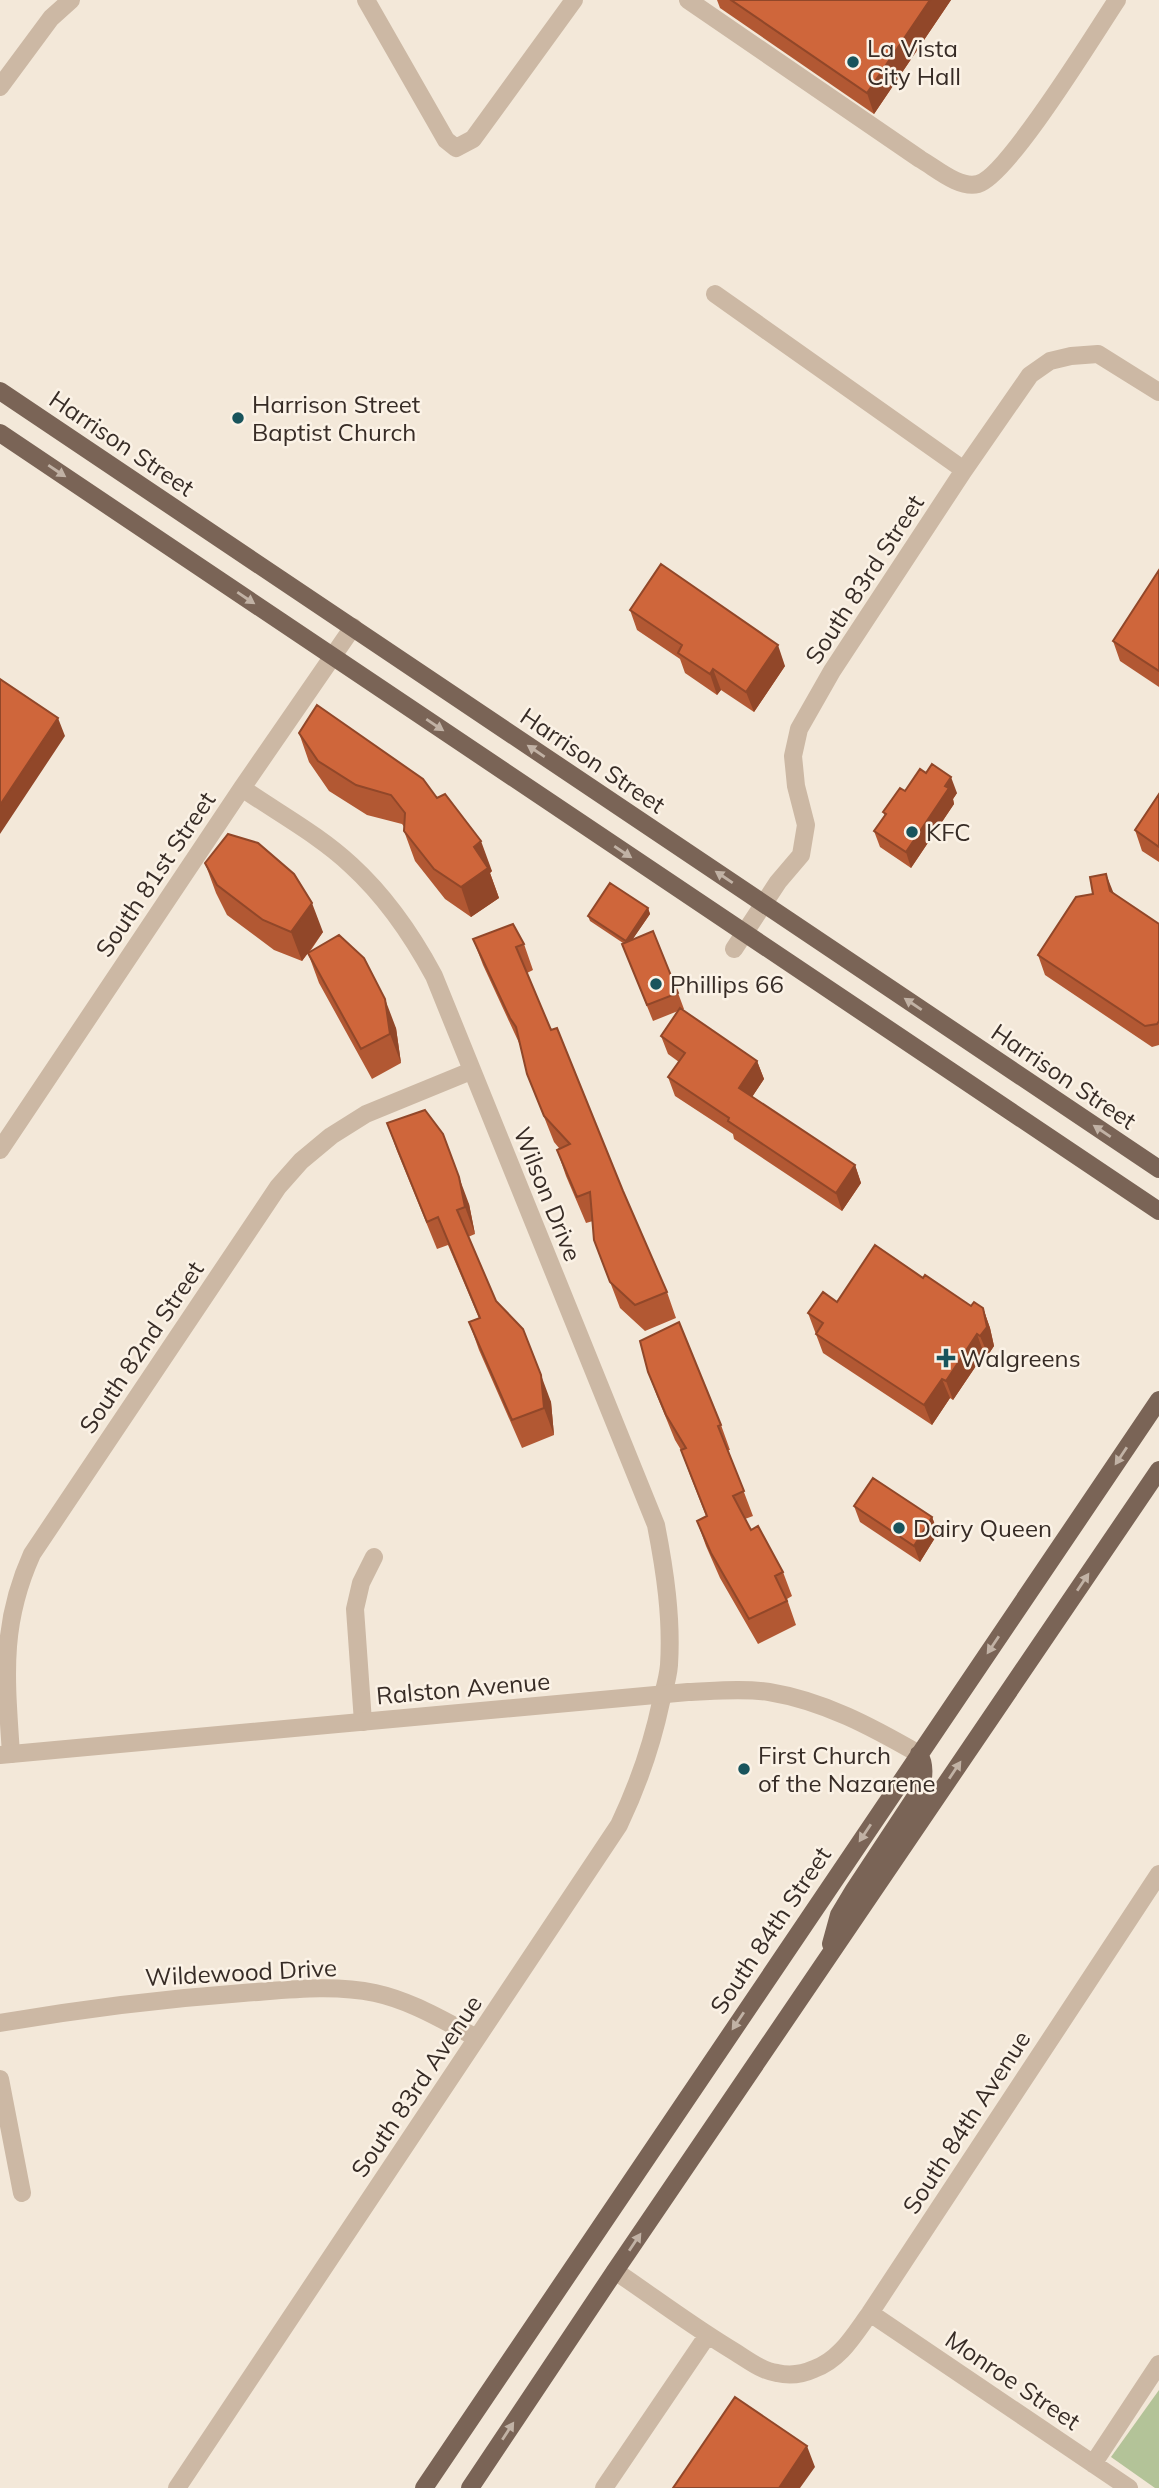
<svg xmlns="http://www.w3.org/2000/svg" width="1159" height="2488" font-family="Mulish,sans-serif">
  <style>
    .green { fill: #b3c398 }
    .lines { fill: none; stroke-linecap: round; stroke-linejoin: round }
    .minor { stroke: #ccb8a4; stroke-width: 18 }
    .tertiary { stroke: #ccb8a4; stroke-width: 18 }
    .primary { stroke: #7a6456; stroke-width: 18 }
    .wall { fill: #b25833 }
    .shaded-wall { fill: #914729 }
    .building { fill: #cf663b; stroke: #914729; stroke-width: 2 }
    .oneway { fill: #c1b2a5 }
    .poi-dot { fill: #19545c; stroke: #fbf2e6; stroke-width: 2.5 }
    .labels { text-anchor: middle; dominant-baseline: central; stroke-width: 5; stroke-linejoin: round; paint-order: stroke }
    .poi-label { font-size: 24px; fill: #372c26; stroke: #fbf2e6; text-anchor: start }
    .street-label { font-size: 24px; fill: #372c26; stroke: #fbf2e6 }
  </style>
  <rect width="100%" height="100%" fill="#f3e8d9"/>
  <path class="green" d="M1159,2390V2488H1155L1111,2457Z"/>
  <g class="lines">
    <path class="minor" d="M366,0L446,140L456,148L473,139L574,0
      M688,0L920,159C936,168 959,189 978,184C1008,176 1095,33 1117,0
      M0,87L51,18L71,0
      M715,294L964,470
      M734,949L778,882L801,855L806,825L796,786L793,756L799,729L832,671L964,470L1030,375L1050,361L1071,356L1098,354L1159,392
      M0,1150L242,788L353,627
      M363,1722L355,1609L361,1583L374,1557
      M11,1754C6,1677 0,1625 32,1554L278,1187L301,1161L331,1136L366,1114L471,1071
      M0,2023C81,2009 161,1999 243,1993C286,1990 333,1984 375,1993C412,2001 444,2021 477,2038
      M0,2079L22,2193
      M615,2271C655,2298 693,2327 735,2352C748,2360 762,2371 777,2373C790,2376 803,2374 814,2369C840,2360 854,2335 870,2313L1159,1874
      M870,2313L1129,2488
      M1093,2464L1159,2364
      M177,2488L619,1825C638,1785 652,1745 661,1702C664,1690 668,1678 669,1665C672,1618 665,1571 656,1525L434,976C412,935 386,897 351,865C319,835 278,813 242,788
      M604,2488L707,2336"/>
    <path class="tertiary" d="M0,1755L688,1692C714,1691 743,1688 769,1692C824,1701 872,1727 919,1754"/>
    <path class="primary" d="M0,391L1159,1169
      M0,433L1159,1211
      M831,1944L839,1915L854,1890L920,1790C924,1778 926,1766 919,1754
      M424,2488L1159,1400
      M470,2488L615,2271L1159,1470"/>
  </g>
  <path class="wall" d="M717,0H951L874,114L720,8Z
    M1159,570V687L1120,661L1113,641Z
    M630,610L785,666L754,712L721,690L717,695L685,673L680,659L637,630Z
    M317,705L492,871L490,873L499,898L471,917L445,899L415,861L404,831L405,828L402,824L367,815L329,791L309,762L299,733Z
    M905,791L957,793L953,799L954,804L911,868L880,847L874,831L885,816L883,812Z
    M1159,794V862L1142,851L1135,830Z
    M205,863L323,932L309,953L396,1028L401,1063L372,1079L319,983L308,953L302,961L274,950L227,915L216,893Z
    M1113,893L1159,924V1045L1152,1047L1045,975L1038,955Z
    M648,908L650,914L632,940L678,993L684,1009L682,1010L757,1061L764,1079L752,1097L855,1165L861,1183L842,1211L734,1139L733,1134L675,1096L668,1077L679,1062L668,1054L661,1036L678,1011L653,1021L628,959L623,943L590,921L588,916Z
    M473,939L524,944L533,970L527,973L551,1030L667,1292L676,1318L645,1331L620,1308L594,1240L593,1221L586,1223L566,1176L557,1150L559,1148L554,1142L527,1074L520,1045L483,965Z
    M387,1123L469,1204L475,1234L468,1237L496,1301L551,1402L554,1435L522,1448L479,1350L469,1322L479,1318L448,1245L437,1249L397,1151Z
    M923,1278L971,1306L983,1308L990,1328L994,1346L988,1355L984,1354L953,1400L950,1398L932,1425L823,1353L808,1313L837,1302Z
    M648,1372L721,1425L730,1450H728L753,1516L745,1519L751,1530L783,1572L792,1596L787,1599L796,1625L758,1644L720,1578L706,1546L697,1521L706,1516L690,1475L681,1450L675,1440L657,1396Z
    M854,1506L932,1517L938,1533L920,1562L860,1522Z"/>
  <path class="shaded-wall" d="M930,0H951L874,114L867,93Z
    M778,645L785,666L754,712L746,692Z
    M713,669L721,690L717,695L710,674Z
    M58,718L65,736L0,834V805Z
    M951,777L957,793L953,799L954,804L911,868L906,852Z
    M481,841L492,871L490,873L499,898L471,917L461,887L474,847Z
    M1106,874L1114,894L1110,891Z
    M312,903L323,932L302,961L291,932Z
    M648,908L650,914L628,946L626,941Z
    M385,999L396,1028L401,1063L390,1034Z
    M757,1061L764,1079L746,1106L739,1088Z
    M855,1165L861,1183L842,1211L836,1193Z
    M459,1177L469,1204L475,1234L465,1207Z
    M983,1308L990,1328L994,1346L988,1355L980,1336Z
    M977,1334L984,1354L953,1400L946,1381Z
    M541,1375L551,1402L554,1435L544,1408Z
    M942,1379L950,1398L932,1425L924,1405Z
    M932,1517L938,1533L920,1562L914,1546Z
    M807,2446L815,2467L800,2488H779Z"/>
  <path class="building" d="M731,0H930L867,93Z
    M661,564L778,645L746,692L713,669L710,674L678,653L682,645L630,610Z
    M1159,570V671L1113,641Z
    M0,679L58,718L0,805Z
    M317,705L423,779L437,798L445,794L481,841L474,847L488,868L461,887L434,869L404,831L405,813L391,795L356,785L318,761L299,733Z
    M932,764L951,777L945,786L949,788L906,852L874,831L886,814L883,812L900,788L905,791L920,769L926,773Z
    M1159,794V847L1135,830Z
    M228,834L258,843L294,874L312,903L291,932L263,920L217,885L205,863Z
    M1106,874L1110,891L1159,924V1021L1157,1024L1145,1026L1038,955L1076,897L1093,894L1090,877Z
    M610,883L648,908L626,941L588,916Z
    M513,924L524,944L516,947L551,1030L557,1028L623,1191L667,1292L635,1305L610,1282L594,1240L590,1192L577,1197L557,1150L570,1144L544,1116L527,1074L516,1027L510,1018L473,939Z
    M653,931L678,993L647,1005L622,944Z
    M339,935L364,958L385,999L390,1034L361,1049L308,953Z
    M680,1008L757,1061L739,1088L855,1165L836,1193L728,1121L729,1118L668,1077L685,1053L661,1036Z
    M425,1110L443,1134L459,1177L465,1207L457,1210L496,1301L523,1329L541,1375L544,1408L512,1420L469,1322L480,1318L438,1217L427,1222L387,1123Z
    M875,1245L923,1278L925,1275L971,1306L974,1302L983,1308L987,1327L980,1336L977,1334L946,1381L942,1379L924,1405L816,1334L823,1323L808,1313L823,1292L837,1302Z
    M679,1322L721,1425L718,1426L744,1491L733,1496L751,1530L758,1526L783,1572L775,1576L787,1601L749,1619L711,1553L697,1521L707,1516L681,1450L686,1448L666,1415L648,1372L640,1341Z
    M873,1478L932,1517L914,1546L854,1506Z
    M735,2397L807,2446L779,2488H673Z"/>
  <defs><path id="oneway-solid" d="M-6-.8H1V-3.2L6.5 0L1 3.2V.8H-6Z" transform="scale(1.75)"/></defs>
  <g class="oneway">
    <use href="#oneway-solid" transform="translate(57 471) rotate(34)"/>
    <use href="#oneway-solid" transform="translate(246 598) rotate(34)"/>
    <use href="#oneway-solid" transform="translate(435 725) rotate(34)"/>
    <use href="#oneway-solid" transform="translate(536 751) rotate(-146)"/>
    <use href="#oneway-solid" transform="translate(623 852) rotate(34)"/>
    <use href="#oneway-solid" transform="translate(724 877) rotate(-146)"/>
    <use href="#oneway-solid" transform="translate(913 1004) rotate(-146)"/>
    <use href="#oneway-solid" transform="translate(1102 1131) rotate(-146)"/>
    <use href="#oneway-solid" transform="translate(1121 1456) rotate(124)"/>
    <use href="#oneway-solid" transform="translate(1083 1582) rotate(-56)"/>
    <use href="#oneway-solid" transform="translate(993 1645) rotate(124)"/>
    <use href="#oneway-solid" transform="translate(955 1770) rotate(-56)"/>
    <use href="#oneway-solid" transform="translate(865 1833) rotate(124)"/>
    <use href="#oneway-solid" transform="translate(738 2021) rotate(124)"/>
    <use href="#oneway-solid" transform="translate(635 2242) rotate(-56)"/>
    <use href="#oneway-solid" transform="translate(508 2431) rotate(-57)"/>
  </g>
  <g class="poi-dot">
    <circle cx="853" cy="62" r="7"/>
    <circle cx="238" cy="418" r="7"/>
    <circle cx="912" cy="832" r="7"/>
    <circle cx="656" cy="984" r="7"/>
    <path d="M942.5 1347.5h7v7h7v7h-7v7h-7v-7h-7v-7h7z"/>
    <circle cx="899" cy="1528" r="7"/>
    <circle cx="744" cy="1769" r="7"/>
  </g>
  <g class="labels">
    <g class="poi-label">
      <text x="867" y="48">La Vista<tspan x="867" dy="28">City Hall</tspan></text>
      <text x="252" y="404">Harrison Street<tspan x="252" dy="28">Baptist Church</tspan></text>
      <text x="926" y="832">KFC</text>
      <text x="670" y="984">Phillips 66</text>
      <text x="960" y="1358">Walgreens</text>
      <text x="913" y="1528">Dairy Queen</text>
      <text x="758" y="1755">First Church<tspan x="758" dy="28">of the Nazarene</tspan></text>
    </g>
    <g class="street-label">
      <text transform="translate(122 443) rotate(34)">Harrison Street</text>
      <text transform="translate(864 579) rotate(-57)">South 83rd Street</text>
      <text transform="translate(593 760) rotate(34)">Harrison Street</text>
      <text transform="translate(155 874) rotate(-56)">South 81st Street</text>
      <text transform="translate(1064 1076) rotate(34)">Harrison Street</text>
      <text transform="translate(548 1194) rotate(68)">Wilson Drive</text>
      <text transform="translate(141 1347) rotate(-56)">South 82nd Street</text>
      <text transform="translate(463 1688) rotate(-5)">Ralston Avenue</text>
      <text transform="translate(770 1930) rotate(-56)">South 84th Street</text>
      <text transform="translate(241 1972) rotate(-3)">Wildewood Drive</text>
      <text transform="translate(416 2086) rotate(-56)">South 83rd Avenue</text>
      <text transform="translate(966 2122) rotate(-57)">South 84th Avenue</text>
      <text transform="translate(1013 2380) rotate(34)">Monroe Street</text>
    </g>
  </g>
</svg>
